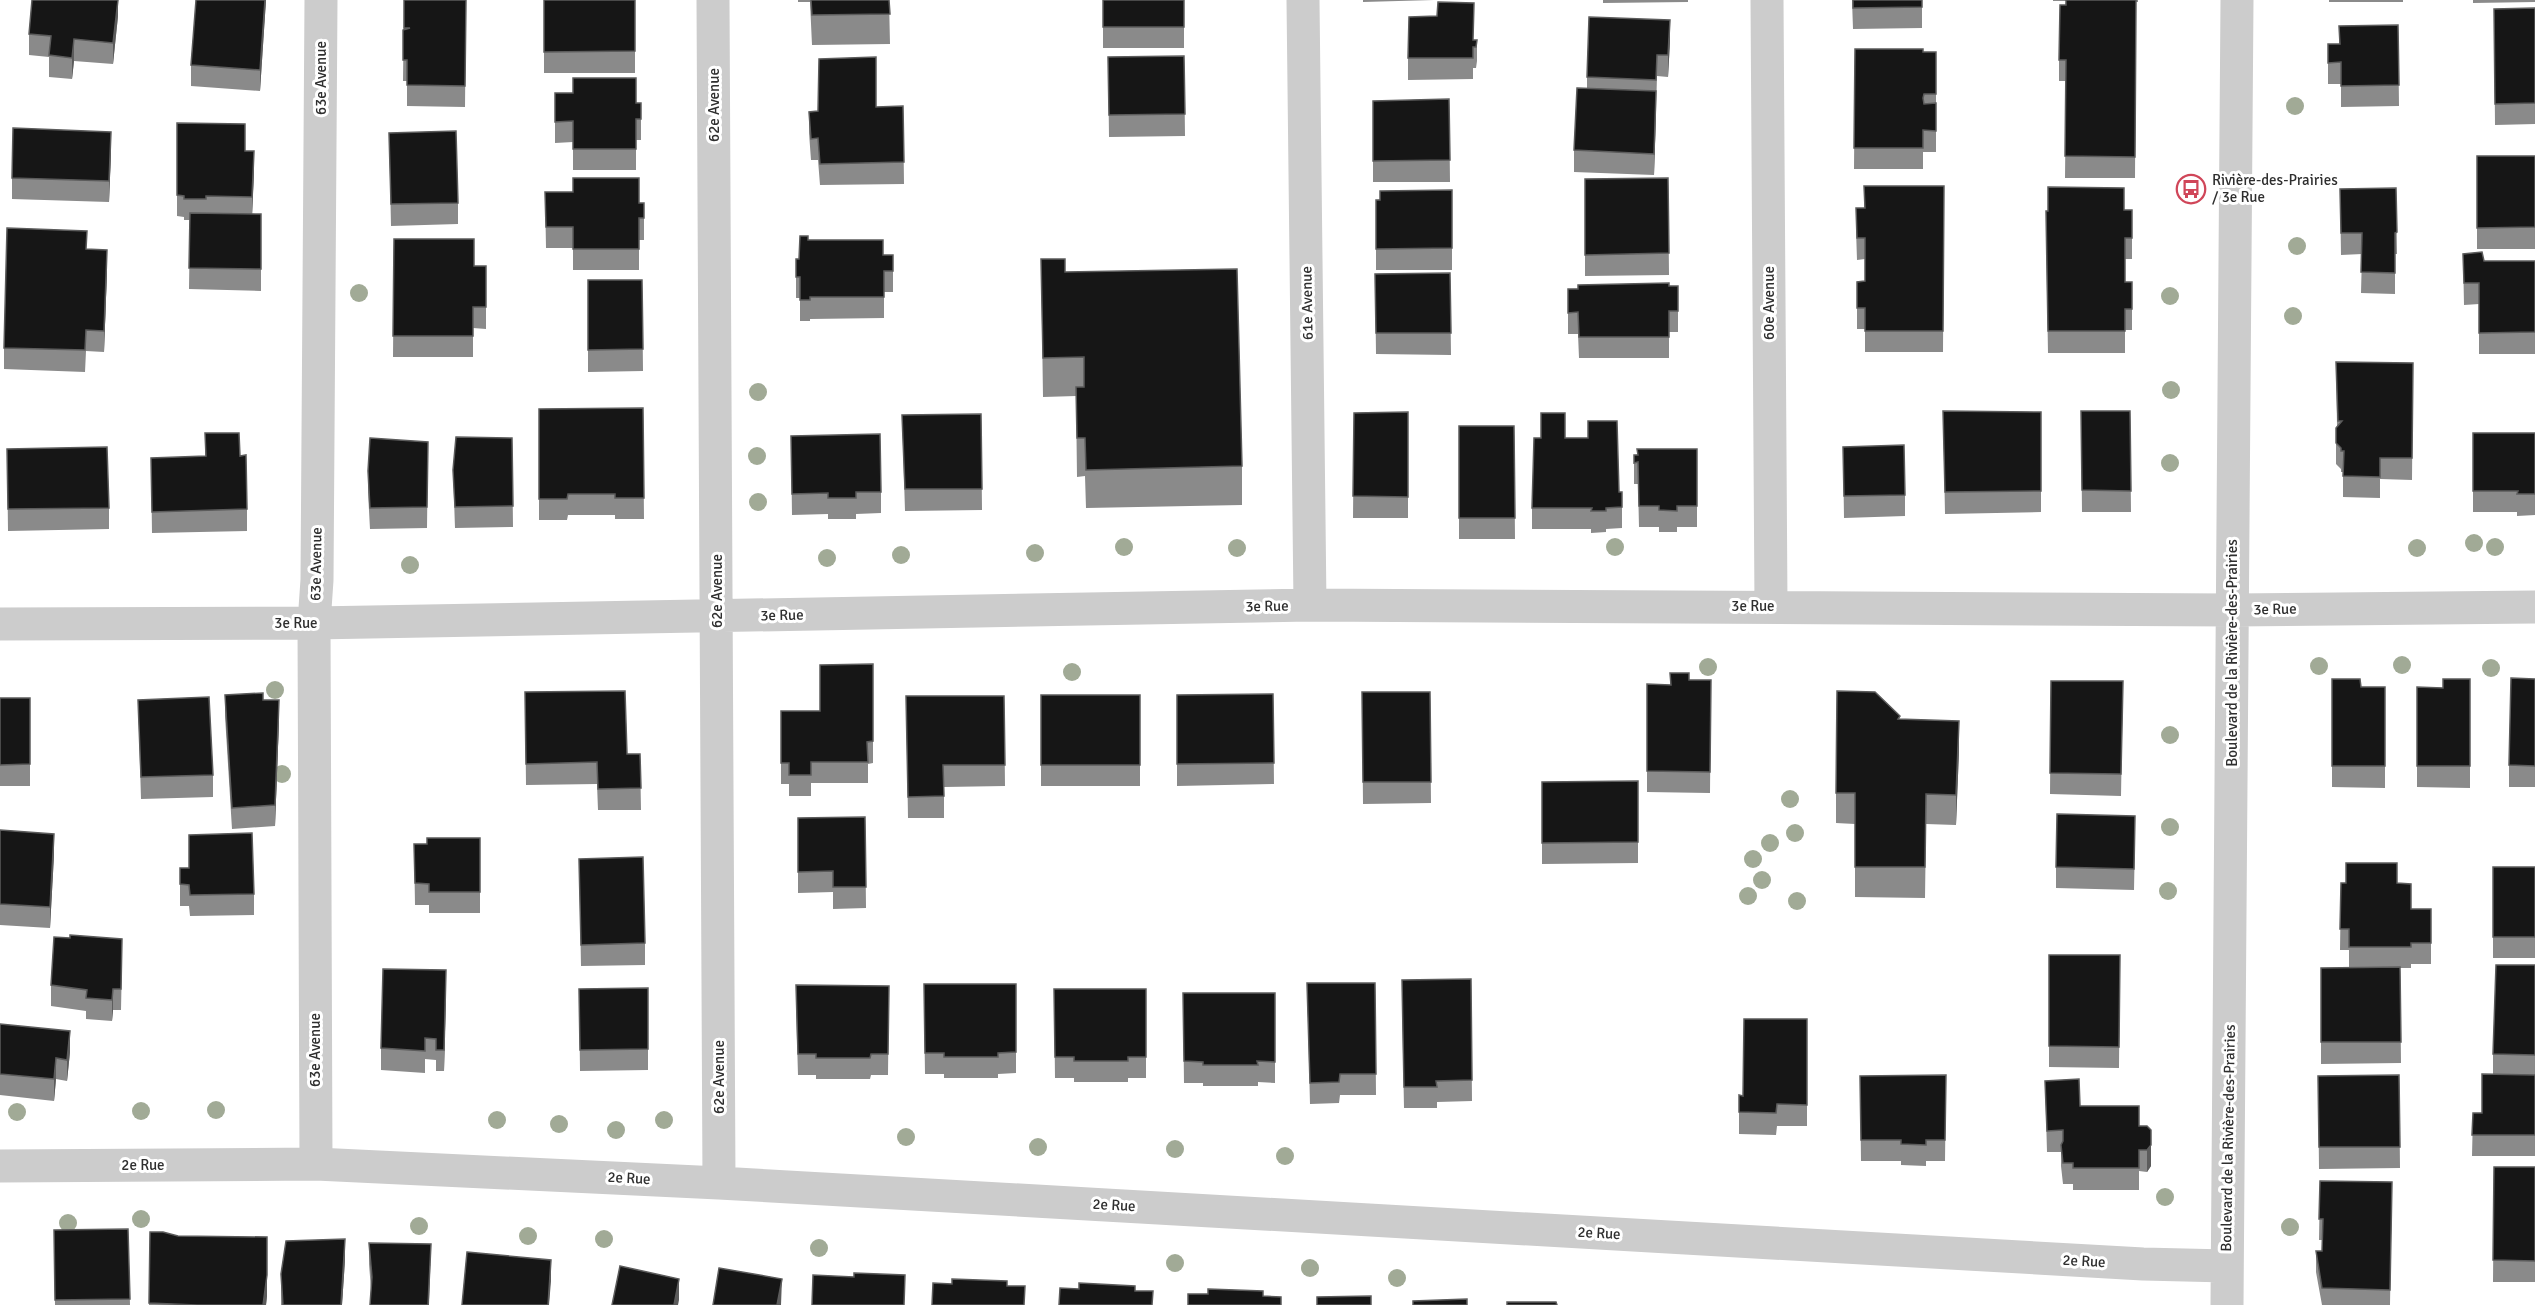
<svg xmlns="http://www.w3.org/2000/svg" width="2535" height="1305" font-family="Signika,sans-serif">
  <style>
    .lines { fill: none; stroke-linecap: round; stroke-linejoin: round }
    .minor { stroke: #ccc; stroke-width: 33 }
    .tree { fill: #a1aa96 }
    .wall { fill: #8a8a8a }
    .shaded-wall { fill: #5c5c5c }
    .building { fill: #161616; stroke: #5c5c5c; stroke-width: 1.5 }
    .labels { text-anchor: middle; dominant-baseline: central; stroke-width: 6; stroke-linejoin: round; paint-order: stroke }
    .street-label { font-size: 15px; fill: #2f2f2f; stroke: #fff }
    .poi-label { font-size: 15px; fill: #2f2f2f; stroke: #fff; text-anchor: start }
  </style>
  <rect width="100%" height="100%" fill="#fff"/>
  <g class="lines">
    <path class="minor" d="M713,0L719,1183
      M1303,0L1310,605
      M1767,0L1771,606
      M0,624L314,623L1310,605L2233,610L2535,607
      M316,1164L314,623L317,580L321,0
      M0,1166L316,1164L719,1183L2143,1264L2227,1266
      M2227,1305L2237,0"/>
  </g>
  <g class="tree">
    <circle cx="2295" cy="106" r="9"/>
    <circle cx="2297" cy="246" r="9"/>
    <circle cx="359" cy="293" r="9"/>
    <circle cx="2170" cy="296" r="9"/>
    <circle cx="2293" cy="316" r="9"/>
    <circle cx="2171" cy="390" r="9"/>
    <circle cx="758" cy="392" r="9"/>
    <circle cx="757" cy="456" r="9"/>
    <circle cx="2170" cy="463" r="9"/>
    <circle cx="758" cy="502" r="9"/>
    <circle cx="2474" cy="543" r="9"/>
    <circle cx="1124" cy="547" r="9"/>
    <circle cx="1615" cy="547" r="9"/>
    <circle cx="2495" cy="547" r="9"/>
    <circle cx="1237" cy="548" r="9"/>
    <circle cx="2417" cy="548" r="9"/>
    <circle cx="1035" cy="553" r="9"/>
    <circle cx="901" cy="555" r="9"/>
    <circle cx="827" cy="558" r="9"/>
    <circle cx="410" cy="565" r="9"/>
    <circle cx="2402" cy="665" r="9"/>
    <circle cx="2319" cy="666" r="9"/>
    <circle cx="1708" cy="667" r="9"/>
    <circle cx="2491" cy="668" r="9"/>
    <circle cx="1072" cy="672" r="9"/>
    <circle cx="275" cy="690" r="9"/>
    <circle cx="2170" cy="735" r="9"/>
    <circle cx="282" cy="774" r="9"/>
    <circle cx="1790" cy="799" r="9"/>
    <circle cx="2170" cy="827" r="9"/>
    <circle cx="1795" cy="833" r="9"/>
    <circle cx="1770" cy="843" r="9"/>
    <circle cx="1753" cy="859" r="9"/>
    <circle cx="1762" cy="880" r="9"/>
    <circle cx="2168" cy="891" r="9"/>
    <circle cx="1748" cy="896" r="9"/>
    <circle cx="1797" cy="901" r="9"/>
    <circle cx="216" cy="1110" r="9"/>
    <circle cx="141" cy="1111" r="9"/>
    <circle cx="17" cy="1112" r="9"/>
    <circle cx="497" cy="1120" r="9"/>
    <circle cx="664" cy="1120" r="9"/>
    <circle cx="559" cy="1124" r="9"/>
    <circle cx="616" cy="1130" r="9"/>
    <circle cx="906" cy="1137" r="9"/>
    <circle cx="1038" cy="1147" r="9"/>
    <circle cx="1175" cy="1149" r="9"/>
    <circle cx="1285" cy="1156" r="9"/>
    <circle cx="2165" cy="1197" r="9"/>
    <circle cx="141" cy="1219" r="9"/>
    <circle cx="68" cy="1223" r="9"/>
    <circle cx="419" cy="1226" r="9"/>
    <circle cx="2290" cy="1227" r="9"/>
    <circle cx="528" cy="1236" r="9"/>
    <circle cx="604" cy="1239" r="9"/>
    <circle cx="819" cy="1248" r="9"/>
    <circle cx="1175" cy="1263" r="9"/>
    <circle cx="1310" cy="1268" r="9"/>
    <circle cx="1397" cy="1278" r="9"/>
  </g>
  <path class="wall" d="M118,0V16L113,64L74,61L72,79L49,77V57L29,55V34Z
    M266,0L260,91L191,86V65Z
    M404,0H466L465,107L407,106V81H403Z
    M544,0H635V73H544Z
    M798,0H889L890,44L812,45L810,2H798Z
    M1103,0H1184V48H1103Z
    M1363,0H1434L1363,2Z
    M1603,0H1688V2L1603,3Z
    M1852,0H1922V28L1853,29Z
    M2053,0H2138V2H2136L2135,178H2065L2066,81H2059V60L2066,1H2053Z
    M2329,0H2403V2H2329Z
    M2473,0H2535V2L2473,3Z
    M2535,8V124L2495,125L2494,9Z
    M2398,25L2399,106L2341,107V84H2328V44H2339V26Z
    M1473,40H1477V61L1476,68H1473V79L1408,80V58Z
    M1670,41L1668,77L1657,76L1656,112L1654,175L1574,172V150L1587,88V77Z
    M1855,49L1923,52H1936V152H1923V169H1854Z
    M1184,56L1185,136L1109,137L1108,57Z
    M555,93L636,103L641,119V140H636V170H573V142L555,143Z
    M1449,99L1450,182H1373V101Z
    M903,106L904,184L820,185L818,160H811L809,133V112Z
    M177,123L245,151L254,172L252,214H261V291L189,289L190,220H184V217L177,216Z
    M389,133L458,203V224L391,226Z
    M111,153L109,202L12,199V178Z
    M2477,156H2535V249H2477Z
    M1668,178L1669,275L1585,276V179Z
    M1864,186H1944L1943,352H1865V329H1857V282L1865,281V259L1857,260L1856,229V208H1864Z
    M2396,188L2397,254H2395V294L2361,293L2362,254L2341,255L2340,189Z
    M1452,190V270H1376V200Z
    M545,192L639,203L644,218V240H639V270H573V248H546Z
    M2124,210H2132V259H2125V282H2132V330H2125V353H2048L2046,233Z
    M394,239L474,266H486V329L473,328V357H393Z
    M808,240L883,255H893V292H884V318L810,319V321H800V298H796V259H799Z
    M87,249L107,271L104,352L86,351L85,372L4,369V348Z
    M2463,254L2484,261H2535V354H2479V304L2464,305Z
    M1041,259L1065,272L1242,466V505L1086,508L1085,476L1077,477L1076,396L1043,397Z
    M1450,273L1451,355L1376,354L1375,274Z
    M588,280H642L643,371L588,372Z
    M1678,286V332H1669V358H1579L1578,334H1568V289Z
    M2336,362L2413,363L2412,480L2380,479V498L2343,497V472H2341V469L2336,464V428L2337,426Z
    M643,408L644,519H615V515H568L567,520H539V409Z
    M1943,411L2041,412V512L1945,514Z
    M2081,411H2130L2131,512H2082Z
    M1408,412V518H1353L1354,413Z
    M981,414L982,510L905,511L902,415Z
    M1459,426H1514L1515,539H1459Z
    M205,433L240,456L247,509V531L152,533L151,458L205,457Z
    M2473,433H2535V515L2517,516V512H2473Z
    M791,436L881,492V513L856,514V519H828V514L792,515Z
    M512,438L513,527L455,528L453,470Z
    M1565,438L1619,492H1622V528L1606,529V532L1591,533V529H1532V508Z
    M428,442L427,528L370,529L368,492V471Z
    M1843,447L1905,495V516L1844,518Z
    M7,449L109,508V529L8,531Z
    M1697,449V527H1677V532H1659V527H1639L1638,484H1634V455Z
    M873,664V763L868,764V783H811V796H789V784H781V711H820Z
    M1670,673L1689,680H1711L1710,793L1647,792V684L1670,685Z
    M2332,679L2361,687H2385V788L2332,787Z
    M2470,679V788L2417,787V687L2443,688Z
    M2535,679V787H2509V765Z
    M2051,681H2123L2121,796L2050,794Z
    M525,692L627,754H640L641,810H598L597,784L526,785Z
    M1362,692H1430L1431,803L1363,804Z
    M1273,694L1274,784L1177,786V695Z
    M225,695L279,721L275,826L232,829L225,716Z
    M1041,695H1140V786H1041Z
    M906,696H1004L1005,786L944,787V818H908Z
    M0,698H30V786H0Z
    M138,700L213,775V797L141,799Z
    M1900,719L1959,751L1956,825L1926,824L1925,898L1855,897V824L1836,823V793Z
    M1638,781V863L1542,864V782Z
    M865,817L866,908L833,909V892L798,893V818Z
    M0,830L54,855L50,928L0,925Z
    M2135,837L2134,890L2056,888V867Z
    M480,838V913H429V905H415L414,844H427Z
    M579,859L645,943V965L581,966Z
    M2493,867H2535V958H2493Z
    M180,868L254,894V915L190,916L189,906H180Z
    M2341,883H2397L2411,909H2431V964H2411V968H2400L2401,1063L2321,1064V968H2349V950H2340Z
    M2049,955H2120L2119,1068L2049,1067Z
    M122,960L121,1010H113L112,1021L86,1019V1011L51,1006V985Z
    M2535,965V1156H2472L2473,1113H2482L2493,1075V1054Z
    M1471,979L1472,1101L1437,1102V1108H1404L1402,1001Z
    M1307,983H1375L1376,1095H1340L1339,1103L1310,1104Z
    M1016,984V1073L998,1074V1078H944V1074H925L924,1005Z
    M889,986L888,1075H871L870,1079H816V1075H798L796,1007Z
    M648,988V1070L580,1071L579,989Z
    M1054,989H1146V1078H1128V1082H1074V1078H1055Z
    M446,992L444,1071H436V1060L425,1059V1073L381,1070V1048Z
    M1183,993H1275V1083L1258,1082V1086H1203V1083H1184Z
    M1807,1019V1126H1777L1776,1135L1739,1134V1095L1743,1096Z
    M0,1024L70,1052L67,1081L56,1079L54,1101L0,1095Z
    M1946,1075L1945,1161H1926V1166L1901,1165V1161H1861L1860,1076Z
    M2399,1075L2400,1168L2319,1169L2318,1076Z
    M2045,1081L2080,1106L2139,1126H2147L2151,1166L2147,1172L2139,1171V1190H2073V1184H2063L2061,1166V1152H2047Z
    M2494,1167H2535V1282H2493Z
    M2320,1181L2392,1182L2390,1305H2322L2316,1272V1251H2322V1240H2319Z
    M128,1229L130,1305H55L54,1230Z
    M150,1232L267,1296L266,1305H149Z
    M369,1243L431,1265L371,1289L369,1264Z
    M345,1260L342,1305H281V1274Z"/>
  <path class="shaded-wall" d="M118,0V16L113,64V43Z
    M265,0H266L260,91V70Z
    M1670,20V41L1668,77V55Z
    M74,39V61L72,79V58Z
    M1656,91V112L1654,175V154Z
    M111,132V153L109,202V181Z
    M254,151V172L252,218V197Z
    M107,250V271L104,352V331Z
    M279,700V721L275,826V805Z
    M1959,721V751L1956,825V795Z
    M54,834V855L50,928V907Z
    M446,970V992L444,1071V1050Z
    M113,989V1010L112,1021V1000Z
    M70,1031V1052L67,1081V1060Z
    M56,1058V1079L54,1101V1079Z
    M2151,1145V1166L2147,1172V1150Z
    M267,1237V1296L266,1305H263Z
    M345,1239V1260L342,1305H341Z
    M431,1244L429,1305H428Z
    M551,1260V1281L549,1305H548Z
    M679,1279V1300L678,1305H674Z
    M782,1279L781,1305H777Z"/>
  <path class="building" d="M32,0H118L113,43L74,39L72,58L49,55L51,36L29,34Z
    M196,0H265L260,70L191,65Z
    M404,0H466L465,86L407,85V60H403V30L410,28H404Z
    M544,0H635V51L544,52Z
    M811,0H889L890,14L812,15Z
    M1103,0H1184V27H1103Z
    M1853,0H1922V7L1853,8Z
    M2066,0H2136L2135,157L2065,156L2066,60H2059L2060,5H2066Z
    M1438,2L1474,3L1473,40H1477L1476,47H1473V58H1408L1409,17L1437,16Z
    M2535,8V103L2495,104L2494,9Z
    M1589,17L1670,20L1668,55H1657L1656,80L1587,77Z
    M2398,25L2399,85L2341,86V62L2328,63V44H2340L2339,26Z
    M1855,49H1923V52H1936V94H1924L1923,98L1924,104L1936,103V131L1923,130V148H1854Z
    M1184,56L1185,114L1109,115L1108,57Z
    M876,57V107L903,106L904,162L820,164L818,138L811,139L809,112L818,111L819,59Z
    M573,78H636V103H641V119H636V149H573V121L555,122V93H573Z
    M1577,88L1656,91L1654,154L1574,150Z
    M1449,99L1450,160L1373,161V101Z
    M177,123L245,124V151H254L252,197L206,196V199H184V196L177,195Z
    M13,128L111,132L109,181L12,178Z
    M456,131L458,203L391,204L389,133Z
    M2477,156H2535V227L2477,228Z
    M573,178H639V203H644V218H639V249H573V227H546L545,192H573Z
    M1668,178L1669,253L1585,255V179Z
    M1864,186H1944L1943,331H1865V308H1857V282L1865,281V238H1857L1856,208H1865Z
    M2048,187L2124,188V210H2132V238H2125V282H2132V309H2125V331H2048L2046,211H2048Z
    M2396,188L2397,232L2395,233V273L2361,272L2362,233H2341L2340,189Z
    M1452,190V248L1376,249V200H1380V191Z
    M190,213L261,214V269L189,268Z
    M7,228L87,231L86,249L107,250L104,331L86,330L85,350L4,348Z
    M800,236H808V240H883V255H893V271H884V297H810V300H800V277H796V259H799Z
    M394,239H474V266H486V307H473V336H393Z
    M2482,252L2484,261H2535V332L2479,333V283H2464L2463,254Z
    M1041,259H1065V272L1237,269L1242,466L1086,470L1085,438H1077L1076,387H1084V357L1043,358Z
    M1450,273L1451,333H1376L1375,274Z
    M588,280H642L643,349L588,350Z
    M1669,283V286H1678V311H1669V337H1579L1578,312L1568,313V289H1578V285Z
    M2336,362L2413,363L2412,458H2380V477L2343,476L2344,451H2341V448L2336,443V428L2342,421H2338Z
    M643,408L644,498H615V494H568L567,499H539V409Z
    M1943,411L2041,412V491L1945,492Z
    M2081,411H2130L2131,491L2082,490Z
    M1408,412V497L1353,496L1354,413Z
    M1541,413H1565V438H1588V421H1617L1619,492H1622V507L1606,508V511H1591L1592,508H1532L1534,438H1541Z
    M981,414L982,489H905L902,415Z
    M1459,426H1514L1515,518H1459Z
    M205,433H239L240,456L246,455L247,509L152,512L151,458L206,456Z
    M2473,433H2535V494H2517L2518,491H2473Z
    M880,434L881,492H856V498H828V493L792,494L791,436Z
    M456,437L512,438L513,506L455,507L453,470Z
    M370,438L428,442L427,507L370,508L368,471Z
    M1904,445L1905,495L1844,496L1843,447Z
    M107,447L109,508L8,509L7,449Z
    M1637,449H1697V506H1677V511L1659,510V506H1639L1638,462L1634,463V455H1638Z
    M873,664V741L867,742L868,762H811V775H789V763H781V711H820V665Z
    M1670,673H1689V680H1711L1710,772L1647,771V684L1671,685Z
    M2511,678L2535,679V766L2509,765Z
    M2332,679H2360L2361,687H2385V766H2332Z
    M2443,679H2470V766H2417V687L2443,688Z
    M2051,681H2123L2121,774L2050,773Z
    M625,691L627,754H640L641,788L598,789L597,762L526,764L525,692Z
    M1837,691L1875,692L1900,716L1898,719L1959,721L1956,795L1926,794L1925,867H1855V793H1836Z
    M1362,692H1430L1431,782H1363Z
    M263,693V700H279L275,805L232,808L225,695Z
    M1273,694L1274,763L1177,764V695Z
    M1041,695H1140V765H1041Z
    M906,696H1004L1005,765H943L944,796L908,797Z
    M209,697L213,775L141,777L138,700Z
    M0,698H30V764L0,765Z
    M1638,781V842L1542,843V782Z
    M2057,814L2135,816L2134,869L2056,867Z
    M865,817L866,887H833V871L798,872V818Z
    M0,830L54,834L50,907L0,904Z
    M252,833L254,894L190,895L189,885L180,884V868H189V835Z
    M427,838H480V892H429V884L415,883L414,844H427Z
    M643,857L645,943L581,945L579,859Z
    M2346,863H2397V883L2411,884V909H2431V943H2411V947H2349V929H2340L2341,883H2346Z
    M2493,867H2535V937H2493Z
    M70,935L122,939L121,989H113L112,1000L86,998L87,990L51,985L54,937L70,938Z
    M2049,955H2120L2119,1047L2049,1046Z
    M2496,965H2535V1055L2493,1054Z
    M2400,967L2401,1042H2321V968Z
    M383,969L446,970L444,1050H436V1039L425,1038V1051L381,1048Z
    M1471,979L1472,1080L1436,1081L1437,1087H1404L1402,980Z
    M1307,983H1375L1376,1074H1340L1339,1082L1310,1083Z
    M924,984H1016V1052L998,1053V1057H944V1053H925Z
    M796,985L889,986L888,1054H871L870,1058H816V1054H798Z
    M648,988V1049L580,1050L579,989Z
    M1054,989H1146V1057H1128V1061H1074V1057H1055Z
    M1183,993H1275V1062L1257,1061L1258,1065H1203V1062L1184,1061Z
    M1744,1019H1807V1105L1777,1104L1776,1113L1739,1112V1095L1743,1096Z
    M0,1024L70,1031L67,1060L56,1058L54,1079L0,1074Z
    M2482,1074L2535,1075V1135H2472L2473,1113H2482Z
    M1946,1075L1945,1140H1926V1145L1901,1144V1140H1861L1860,1076Z
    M2399,1075L2400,1147H2319L2318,1076Z
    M2079,1079L2080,1106H2139V1126H2147L2151,1130V1145L2147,1150H2139V1168H2073V1163H2063L2061,1145L2063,1141V1130L2047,1131L2045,1081Z
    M2494,1167H2535V1261L2493,1260Z
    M2320,1181L2392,1182L2390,1290L2322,1288L2316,1251H2322L2323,1219H2319Z
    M128,1229L130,1299L55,1300L54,1230Z
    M150,1232H163L178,1236L267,1237V1275L263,1305H197L149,1303Z
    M345,1239L341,1305H283L281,1274L286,1241Z
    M369,1243L431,1244L428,1305H370L372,1277Z
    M467,1252L551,1260L548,1305H462Z
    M620,1266L679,1279L674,1305H612Z
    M719,1268L782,1279L777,1305H713Z
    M854,1273L905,1275L904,1305H812L813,1275L854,1277Z
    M952,1279L1007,1281V1286H1025L1024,1305H932L933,1283L952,1284Z
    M1079,1283L1135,1286V1291H1153L1152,1305H1059L1060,1288L1079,1289Z
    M1208,1289L1263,1291V1296L1281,1297V1305H1188V1294H1208Z
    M1371,1296V1305H1317V1297Z
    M1467,1299V1305H1413V1301Z
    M1507,1302H1556L1557,1305H1507Z"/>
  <defs>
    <g id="bus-ring" transform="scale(1.5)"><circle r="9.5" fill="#fff" stroke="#d04659" stroke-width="1.5"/><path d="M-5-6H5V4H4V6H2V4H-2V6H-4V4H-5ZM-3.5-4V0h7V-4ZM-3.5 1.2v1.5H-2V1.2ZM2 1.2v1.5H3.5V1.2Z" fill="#d04659"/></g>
  </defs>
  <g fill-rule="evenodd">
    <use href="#bus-ring" x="2191" y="189"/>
  </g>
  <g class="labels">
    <g class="street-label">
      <text transform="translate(321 78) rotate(-90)">63e Avenue</text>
      <text transform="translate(714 105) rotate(-90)">62e Avenue</text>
      <text transform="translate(1307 303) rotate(-91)">61e Avenue</text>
      <text transform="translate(1769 303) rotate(-90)">60e Avenue</text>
      <text transform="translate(316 564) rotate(-89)">63e Avenue</text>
      <text transform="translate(717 591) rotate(-90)">62e Avenue</text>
      <text transform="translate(1267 606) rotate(-1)">3e Rue</text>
      <text x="1753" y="606">3e Rue</text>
      <text transform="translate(2275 609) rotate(-1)">3e Rue</text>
      <text transform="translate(782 615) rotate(-1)">3e Rue</text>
      <text x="296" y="623">3e Rue</text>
      <text transform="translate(2232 653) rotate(-90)">Boulevard de la Rivière-des-Prairies</text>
      <text transform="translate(315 1050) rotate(-90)">63e Avenue</text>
      <text transform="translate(719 1077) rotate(-90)">62e Avenue</text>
      <text transform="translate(2228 1138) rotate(-89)">Boulevard de la Rivière-des-Prairies</text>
      <text x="143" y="1165">2e Rue</text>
      <text transform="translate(629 1178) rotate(3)">2e Rue</text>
      <text transform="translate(1114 1205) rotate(3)">2e Rue</text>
      <text transform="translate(1599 1233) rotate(3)">2e Rue</text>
      <text transform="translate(2084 1261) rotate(3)">2e Rue</text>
    </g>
    <g class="poi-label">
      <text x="2212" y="180">Rivière-des-Prairies<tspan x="2212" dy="17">/ 3e Rue</tspan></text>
    </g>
  </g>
</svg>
